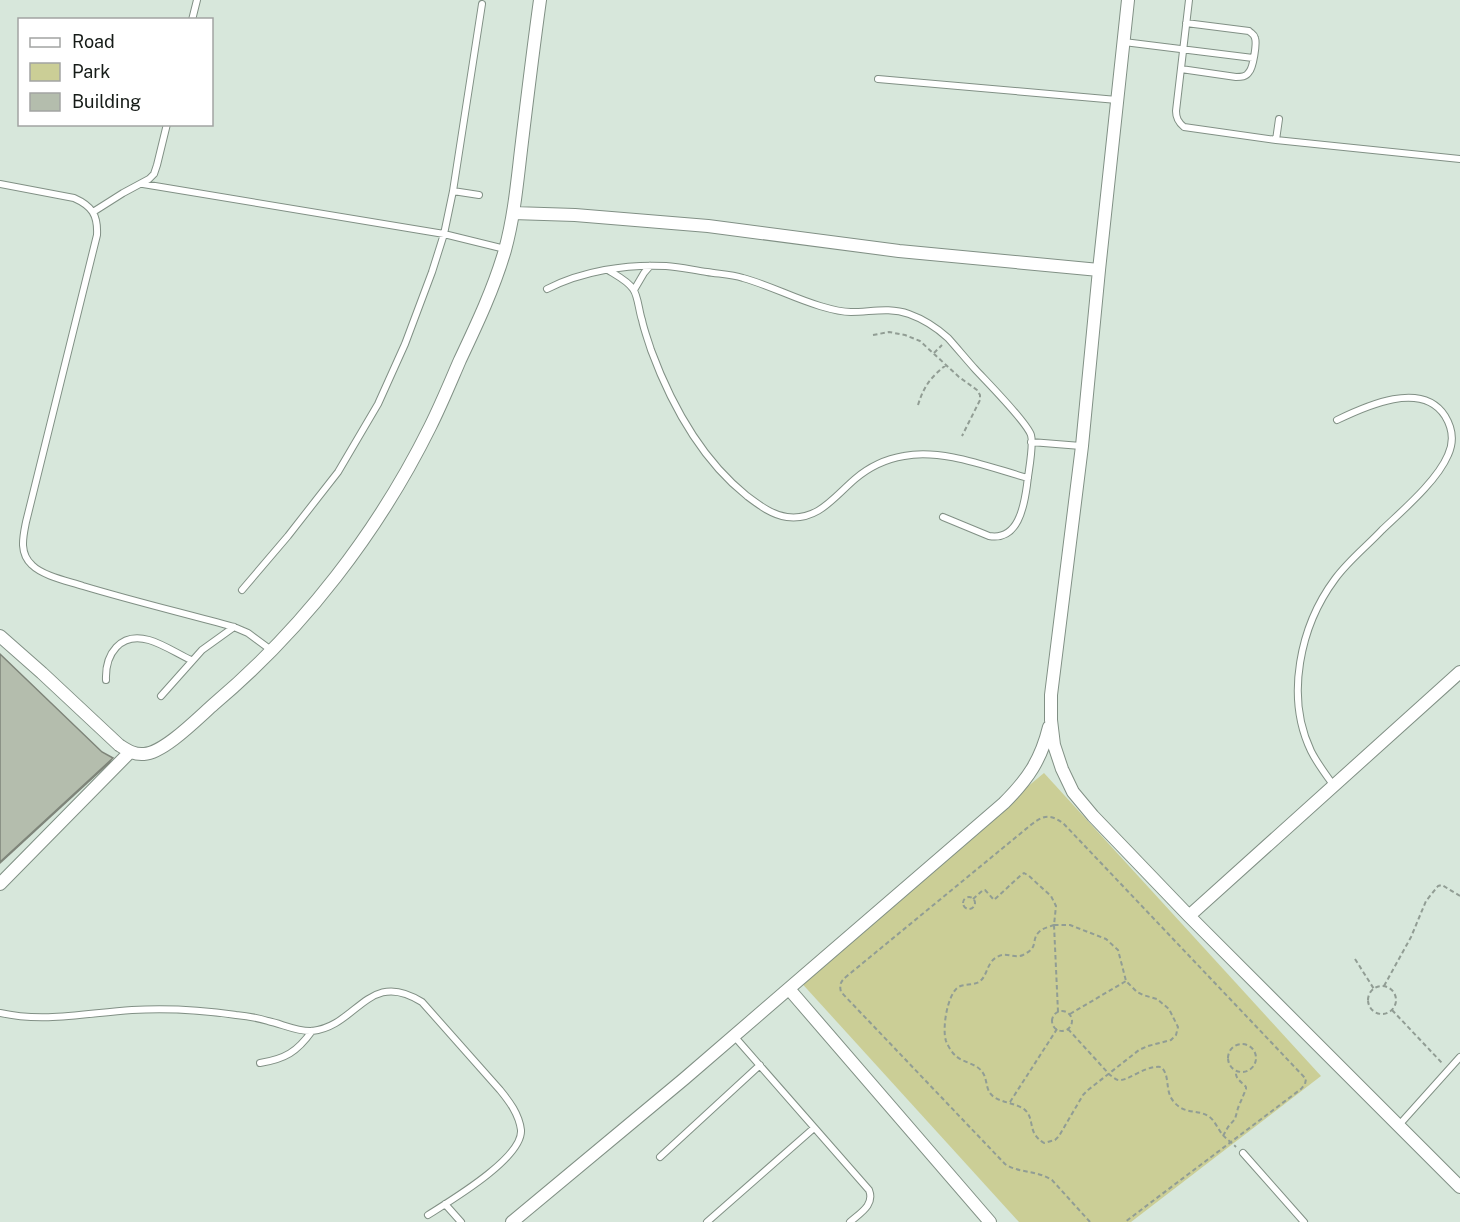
<svg xmlns="http://www.w3.org/2000/svg" width="1460" height="1222" font-family="'Public Sans',sans-serif">
  <style>
    .green { fill: #cbce96 }
    .lines { fill: none; stroke-linecap: round; stroke-linejoin: round }
    .lane-casing { stroke: #819085; stroke-width: 8 }
    .street-casing { stroke: #819085; stroke-width: 14 }
    .path { stroke: #919d94; stroke-width: 2; stroke-dasharray: 4.5 3; stroke-linecap: butt }
    .lane { stroke: #fff; stroke-width: 6 }
    .street { stroke: #fff; stroke-width: 12 }
    .shaded-wall { fill: #7e8479 }
    .building { fill: #b4bdad; stroke: #7e8479; stroke-width: 1.5 }
  </style>
  <rect width="100%" height="100%" fill="#d7e7db"/>
  <path class="green" d="M1044,773L1321,1076L1131,1222H1019L797,978Z"/>
  <g class="lines">
    <g class="lane-casing">
      <path id="lane" d="M1189,0L1176,111C1176,118 1178,122 1184,127L1276,140L1460,159
        M192,20L197,0
        M1124,42L1253,58
        M1181,69L1236,77C1241,77 1246,77 1249,72C1253,68 1257,44 1255,38C1254,34 1252,34 1249,31L1186,23
        M878,79L1117,100
        M1276,140L1279,119
        M0,184L74,198C92,206 98,215 97,235L26,522C23,537 19,553 32,565C43,576 68,581 83,586C133,601 183,613 234,627L248,633L271,650
        M143,184L444,234L505,249
        M453,191L479,195
        M93,212L123,193L149,179L154,174L157,165L167,124
        M608,270C616,275 628,281 633,289C638,295 639,312 642,320C644,330 648,340 651,350C671,404 702,460 747,496C759,505 772,515 787,517C818,521 834,497 855,479C869,467 886,459 904,456C942,448 991,468 1028,478
        M547,289C582,271 626,264 666,266C680,267 693,270 707,272C718,274 731,274 743,278C769,285 793,298 820,306C830,309 840,312 851,312C871,312 889,307 909,314C923,319 937,328 948,338C957,348 966,359 975,369C987,382 1026,421 1031,435C1034,446 1028,473 1027,485C1024,507 1018,541 989,536L943,517
        M634,290L644,273L650,266
        M1031,442L1081,446
        M242,590L288,536L338,472L378,404L405,344L432,272L444,234L453,191L482,4
        M106,680C105,654 120,632 149,640C163,644 178,654 191,660
        M161,696L202,650L234,627
        M1334,786C1326,775 1317,763 1311,751C1285,697 1300,626 1335,579C1348,561 1367,546 1382,530C1403,510 1437,481 1448,455C1454,442 1453,429 1445,416C1422,380 1366,406 1337,420
        M0,1013C44,1023 87,1013 132,1010C166,1008 202,1010 236,1015C247,1016 258,1018 268,1021C282,1024 298,1032 312,1031C358,1026 368,968 422,1002L500,1090C509,1101 519,1114 521,1130C523,1158 450,1201 428,1215
        M734,1036L869,1190C875,1205 860,1213 850,1222
        M260,1063C285,1059 297,1052 312,1031
        M1399,1125L1460,1057
        M1243,1153L1304,1222
        M660,1157L760,1065
        M445,1204L461,1222
        M707,1222L814,1128"/>
    </g>
    <g class="street-casing">
      <path id="street" d="M1128,0L1099,270L1082,446L1051,695V720L1054,745L1062,769L1073,792L1093,816L1189,916L1460,1187
        M513,213L575,215L708,226L899,251L1099,270
        M0,636L42,673L119,745C127,750 134,755 144,754C164,753 198,718 214,704C303,629 378,532 430,427C441,405 450,383 460,360C477,324 494,288 505,250C514,217 517,184 521,150C527,100 533,50 540,0
        M0,884L130,752
        M1189,916L1460,672
        M789,989L990,1222
        M512,1222L684,1079L1004,803C1028,779 1041,760 1049,727"/>
    </g>
    <path class="path" d="M873,335L889,332L905,335L920,341L959,377L977,390L980,395V400L962,436
      M934,353L942,345
      M918,405C924,386 930,378 946,365
      M963 903a6 6 0 1 1 12 0a6 6 0 1 1-12 0Z
      M973,899L982,891L985,890L994,900L1021,875L1024,873L1029,876L1051,896L1056,906L1054,925L1058,1012
      M1054,925H1070L1106,939L1118,950L1126,981L1137,992L1143,995L1157,999L1169,1009L1178,1027L1176,1035L1171,1040L1148,1046L1139,1050L1088,1090L1083,1095L1059,1136L1055,1140L1044,1143C1026,1132 1036,1119 1024,1109C1015,1103 1003,1103 994,1097C985,1091 988,1081 983,1073C977,1063 963,1063 956,1056C952,1053 948,1046 946,1041C942,1029 947,997 957,988C963,983 972,986 979,982C988,976 986,963 997,957C1006,951 1014,959 1023,955C1039,947 1031,942 1038,933C1042,928 1049,927 1054,925Z
      M1355,959L1374,989
      M1384,986L1411,937L1426,901L1438,886L1442,885L1460,896
      M1368 1000a14 14 0 1 1 28 0a14 14 0 1 1-28 0Z
      M1392,1010L1442,1063
      M1052 1021a10 10 0 1 1 20 0a10 10 0 1 1-20 0Z
      M1070,1014L1126,981
      M1068,1029L1109,1074C1110,1075 1116,1080 1118,1080C1128,1082 1144,1065 1161,1067C1171,1076 1164,1091 1174,1102C1185,1115 1197,1109 1208,1116C1214,1119 1218,1129 1222,1134C1226,1139 1232,1143 1236,1147
      M1228 1058a14 14 0 1 1 28 0a14 14 0 1 1-28 0Z
      M1010,1102L1057,1029
      M1223,1136L1228,1127L1235,1119L1238,1108L1246,1089V1087C1242,1082 1235,1079 1236,1072
      M1090,1222L1052,1180C1037,1170 1017,1173 1005,1164L841,992C839,984 841,981 847,976L1032,824C1044,815 1050,814 1063,823L1306,1079L1305,1084L1301,1089L1125,1222"/>
    <use href="#lane" class="lane"/>
    <use href="#street" class="street"/>
  </g>
  <path class="shaded-wall" d="M113,758L110,763L0,864V862Z"/>
  <path class="building" d="M0,654L102,752L113,758L0,862Z"/>
  <rect x="18" y="18" width="195" height="108" fill="#ffffff" stroke="#a2a4a3" stroke-width="1.5"/>
  <rect x="30" y="38" width="30" height="9" fill="#ffffff" stroke="#a2a4a3" stroke-width="1.5"/>
  <text x="72" y="48" font-size="18" fill="#161c18">Road</text>
  <rect x="30" y="63" width="30" height="18" fill="#cbce96" stroke="#a2a4a3" stroke-width="1.5"/>
  <text x="72" y="78" font-size="18" fill="#161c18">Park</text>
  <rect x="30" y="93" width="30" height="18" fill="#b4bdad" stroke="#a2a4a3" stroke-width="1.5"/>
  <text x="72" y="108" font-size="18" fill="#161c18">Building</text>
</svg>
